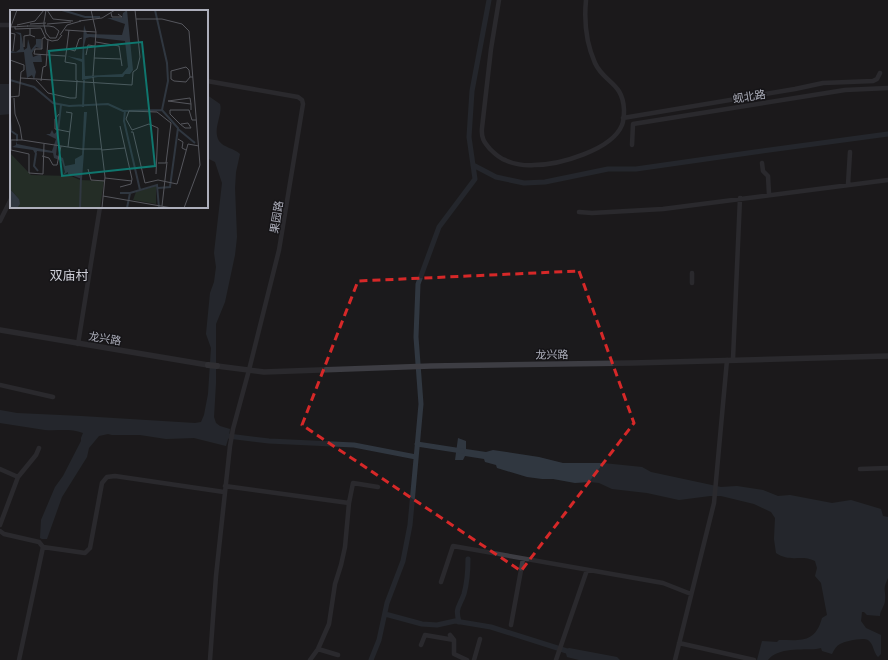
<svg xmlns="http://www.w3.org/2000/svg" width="888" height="660" font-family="'Open Sans','Noto Sans SC',sans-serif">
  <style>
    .water { fill: #303740 }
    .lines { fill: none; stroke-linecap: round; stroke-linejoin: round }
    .canal { stroke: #303740; stroke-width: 5 }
    .minor { stroke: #3d3d43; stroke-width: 4.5 }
    .tertiary { stroke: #3d3d43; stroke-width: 5.5 }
    .secondary { stroke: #494a51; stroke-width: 6 }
    .marked { fill: none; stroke: #d62828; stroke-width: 3; stroke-dasharray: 8 5; stroke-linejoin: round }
    .labels { text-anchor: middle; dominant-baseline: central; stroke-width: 3; stroke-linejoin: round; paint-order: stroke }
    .street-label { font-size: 11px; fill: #adafbb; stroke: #161518 }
    .quarter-label { font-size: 13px; fill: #cecfd8; stroke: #161518 }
    .inset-river { fill: none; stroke: #303740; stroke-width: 2 }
    .inset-road { fill: none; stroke: #55565c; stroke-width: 1 }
    .view { fill: #0f766e; fill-opacity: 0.15; stroke: #0f766e; stroke-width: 2 }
    .inset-edge { fill: none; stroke: #adafbb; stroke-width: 2 }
  </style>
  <rect width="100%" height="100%" fill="#1b1a1c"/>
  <path class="water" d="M0,84H11V114L0,115Z
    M207,95L220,104C223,115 212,129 219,141C224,148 234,148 240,154L236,172L235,188L237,237L235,255L225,302L216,324V383L214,417L216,423L220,426L230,429L229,436L226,446L194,438L166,439L140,435H112L108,434L99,436L89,448L87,457L62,497L47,539H42L40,538L41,520L55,487L63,476L81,441V438L83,433C70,428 58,431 45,430C30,428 15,425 0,423V410L17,413L81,416L195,423L201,422L204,415L208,394L211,348L206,334L210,293L214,282L216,267L214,253L222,183L215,162L207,158Z
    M458,438L466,441V449L486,452L493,450L539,457L563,463H603L642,467L651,472L721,487L737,486L763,490L778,496L790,495L832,503L851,500L881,509L883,516L888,517V578C882,591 886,589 885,600C885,606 880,610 880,616L867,615L864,612H862L861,621L866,628L881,635V654L878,657C873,652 874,644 868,640C863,637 845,641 840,644C836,646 834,650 832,654L822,651L821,648L816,649C802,650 778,647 768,660H757L762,641L777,642L779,640C800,640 815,644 822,618L827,615L821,583L815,576L817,568L815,561C801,554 791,563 776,553L774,539L775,518L771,512L754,504L721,496H710L679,500L647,493L612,489L599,483L590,482L575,483L553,479H542L527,477L497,468L496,465L485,462L484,459L465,456L463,460H455Z
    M569,648L617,657L620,660H579L567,657L565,650Z"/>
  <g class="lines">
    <path class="canal" d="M473,165L496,177L524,183L545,182L608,169H636L748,153L888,134
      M228,436L269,441L354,445L416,457
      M417,444L462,451
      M385,614L422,624L437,625L455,621L491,627L570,652
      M459,622C455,607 459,608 464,594C467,583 468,571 468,559
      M371,660L379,640L387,603L403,561L410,525L421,404L416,337L418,284L439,227L475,179L469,137L472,91L489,0"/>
    <path class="minor" d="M499,0L491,49L482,128C481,138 484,142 490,149C494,153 499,158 505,160C513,164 525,166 534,165C559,165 612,150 622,125C624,120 624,115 624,110C623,82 604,83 595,63C586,43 584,21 586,0
      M0,25H11
      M207,81L298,97L302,100L303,104L279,250L249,370L233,429L230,446L216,576L210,660
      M623,118L795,89L823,83L873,81L877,79L880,73
      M632,145L633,124L845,90L888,88
      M762,163L763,171L768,176L769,194
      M848,185L850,152
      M579,212L592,213L663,209L888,180
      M0,221L11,199
      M692,283V273
      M78,344L100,207
      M733,359L740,198
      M0,385L53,397
      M0,469L18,477L0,525
      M860,469L888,468
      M18,477L36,455L39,448
      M225,486L349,503L345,547L341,565L335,584L329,624L318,649L310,660
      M349,503L353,483L378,487
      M0,531L4,534L39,542L43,547L85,553L90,548L102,483L107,477L115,476L224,492
      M441,582L453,546L663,583L691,594
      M511,625L523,559
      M450,635L454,640V654L467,660
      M679,643L754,660
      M421,645L425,635L454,640
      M318,649L338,655
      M19,660L43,547
      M474,660L480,639
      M556,660L587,570
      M675,660L714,503L727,360"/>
    <path class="tertiary" d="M0,330L208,365
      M217,366L264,372L431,366L632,363L888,356"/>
    <path class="secondary" d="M208,365L217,366"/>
  </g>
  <path d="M0 0H888V660H0ZM579,271L634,423L521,571L302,425L358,281Z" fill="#1b1a1c" fill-opacity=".55" fill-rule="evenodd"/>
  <path class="marked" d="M579,271L634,423L521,571L302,425L358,281Z"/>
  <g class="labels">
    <g class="street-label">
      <text transform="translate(749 96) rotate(-9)">蚬北路</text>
      <text transform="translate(276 217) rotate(-81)">果园路</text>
      <text transform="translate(105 338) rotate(9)">龙兴路</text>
      <text transform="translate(552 354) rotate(-1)">龙兴路</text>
    </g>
    <g class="quarter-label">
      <text x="69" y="275">双庙村</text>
    </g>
  </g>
  <g transform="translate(10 10)">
    <rect width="198" height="198" fill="#1b1a1c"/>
    <path d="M0,143L21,165L61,166L70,170L94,171L90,198H7L9,189L0,179ZM146,176V194L123,190L126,182Z" fill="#242d26"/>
    <path d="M117,0L123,60L120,64H115L113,67H88L72,70V52L57,46L72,49L74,15L77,24L112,25L115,14L97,8H112L113,3ZM80,27L115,31L118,57L112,64L75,66L74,36L76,28ZM5,22L11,23L14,40L17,38L18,29L21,40L26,34V29H31L32,39L26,37L22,43L23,47L31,44L32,52H23L26,62L24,70L22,65L17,68L14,42L0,43V37L1,41L6,42L10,39V25ZM74,102H77L72,169L58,164V162L53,165L55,162L52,151L44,148L43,143L27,141L26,145L23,140L2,137L6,135V131L7,134L42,141L46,129L36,124H40L42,120L44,124L49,120L46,145L53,148L55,156L65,154V149L72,145ZM0,179L9,189L10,194L7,198H0Z" fill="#303740" fill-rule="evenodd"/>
    <path class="inset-river" d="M52,0L75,7H90M145,0L157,53L158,71L152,100M0,70L24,77L43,93L59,96L98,94L113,101L152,100M73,97L74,70M115,100L114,111L130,180M0,110L1,121L7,125V131M168,119L185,133M48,121L51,95M26,143L24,156L28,161M148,178L160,177L168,118L152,100M110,183H120L147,175L149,198M70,198L71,167M117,198L120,183"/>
    <path class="inset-road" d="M37,0L43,9L63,11M81,0L86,22L83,66M125,0L126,9H152L172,14L179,21L190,155L174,198M101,3L102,7H112L108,4M69,11L92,8L105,0M20,14L36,13M37,14L61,12M7,15L25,11L34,0M17,16H39L44,17L49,21L46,28H40L36,23L34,15V12L36,0M0,17L18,16M5,17V19L31,18L36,29L42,31L48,30L52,25M20,18V25L25,27M0,19L7,0M55,20L86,22M59,20L55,52L66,54V70M0,23L5,24L3,41M50,25L57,15L71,11M35,27L32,29V39H25L24,44L55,46M86,32L109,36L112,56M14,37V26L20,25M58,39L65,41L69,29L72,28M76,45L78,35L85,36M84,48L111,49M0,50L14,55V60L11,62L9,86L0,87M83,67L95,167L92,198M180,67L176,72L164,71L161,69V61L176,57L179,60L180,67H183M11,68L122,75L123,62L127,59L130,47L126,9M26,70L38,83L60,88H66L67,70M31,71L33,57L36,56L38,30M4,88L5,104L10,117L12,130M181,100V94L180,88L158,91L181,94M56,102L62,103L58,137M49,104L45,109V119L60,122M171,114L178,113L181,118H175L170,114L160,104V100H179L182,110H186M121,122H123L135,173L148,170L167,174L178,134L189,136M168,129L173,132L172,138L176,140M34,134L33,164L19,163V144L1,140V130H12L71,139H92M92,140L115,138M32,146L39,148L43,155H47L51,136M78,159L81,170L95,171M146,164L148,118L139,114L122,120L116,109L119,101L147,102L161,113L156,153H148M95,168L122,171M110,177L121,174L122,169L110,116M93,186L162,198M152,196L157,152"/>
    <path class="view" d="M132,32L145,156L52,166L39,41Z"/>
    <rect width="198" height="198" class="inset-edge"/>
  </g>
</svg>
